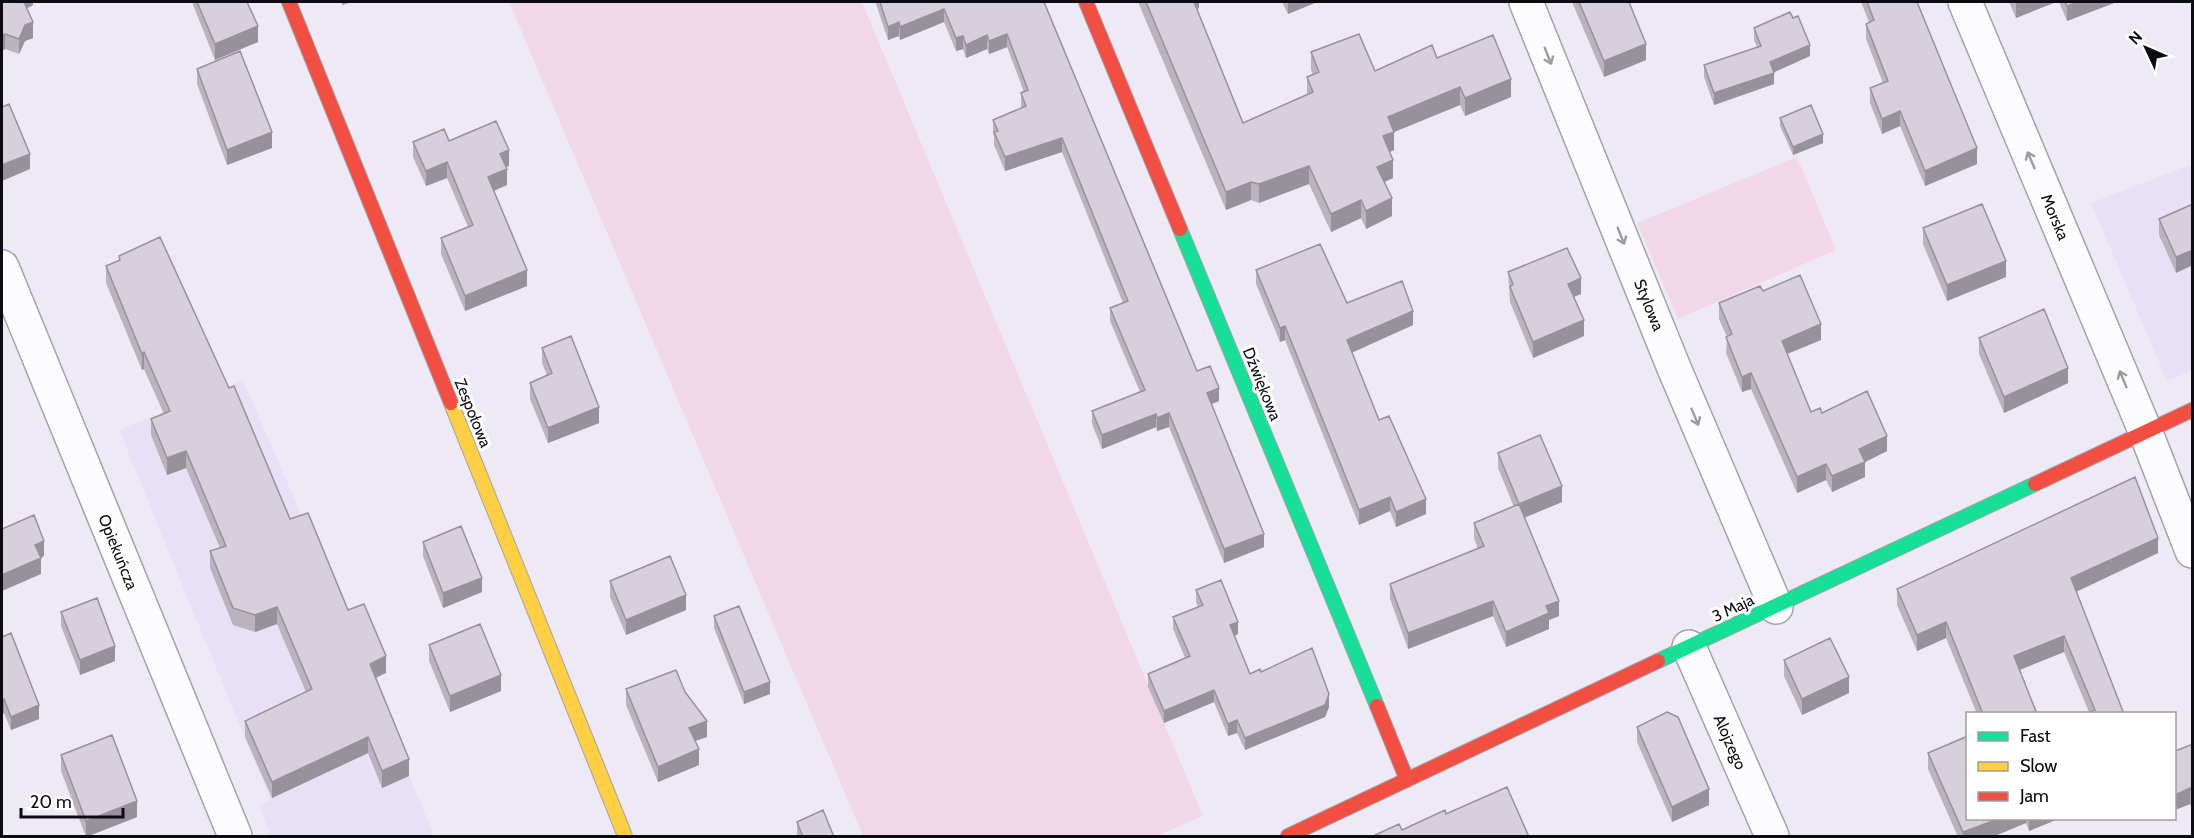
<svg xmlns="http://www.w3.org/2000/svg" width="2194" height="838" font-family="Cabin,sans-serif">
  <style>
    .built { fill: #e7e1f7 }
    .green { fill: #f2d8e7 }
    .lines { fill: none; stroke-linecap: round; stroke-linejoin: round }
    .street-casing { stroke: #a3a1aa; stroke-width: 36 }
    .fast-casing { stroke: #a3a1aa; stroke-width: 16 }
    .slow-casing { stroke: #a3a1aa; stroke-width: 16 }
    .jam-casing { stroke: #a3a1aa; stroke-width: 16 }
    .street { stroke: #fcfcfe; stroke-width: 33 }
    .fast { stroke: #16e098; stroke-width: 14 }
    .slow { stroke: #ffcf43; stroke-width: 14 }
    .jam { stroke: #f24e42; stroke-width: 14 }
    .wall { fill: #bab2bd }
    .shaded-wall { fill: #97919a }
    .building { fill: #d8cfdc; stroke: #97919a; stroke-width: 1.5 }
    .oneway { stroke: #9c9ca0 }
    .labels { text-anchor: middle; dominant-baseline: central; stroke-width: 6; stroke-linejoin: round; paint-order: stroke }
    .street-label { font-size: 16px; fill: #0d0b12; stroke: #fff }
  </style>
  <rect width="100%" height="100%" fill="#edeaf6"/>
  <path class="built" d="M2192,164V370L2167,381L2091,203Z
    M243,380L308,530L433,833L426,836H271L259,805L270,800L119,430Z"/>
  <path class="green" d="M509,2H862L1203,816L1157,836H863Z
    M1797,157L1836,250L1678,319L1637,223Z"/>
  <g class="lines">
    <g class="street-casing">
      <path id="street" d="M1526,2L1674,368L1776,607
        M1965,2L2146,433L2192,551
        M2,267L235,836
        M1689,647L1772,836"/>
    </g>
    <g class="fast-casing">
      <path id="fast" d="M1180,229L1377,706
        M1658,661L2035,484"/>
    </g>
    <g class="slow-casing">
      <path id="slow" d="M451,403L625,836"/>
    </g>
    <g class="jam-casing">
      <path id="jam" d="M289,2L451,403
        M1086,2L1180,229
        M2035,484L2192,410
        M1377,706L1407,780
        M1288,836L1658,661"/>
    </g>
    <use href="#street" class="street"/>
    <use href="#fast" class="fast"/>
    <use href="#slow" class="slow"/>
    <use href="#jam" class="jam"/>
  </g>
  <path class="wall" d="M2,2H33V5L27,8L33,38L25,41L19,54L5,49Z
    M193,2H247L258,42L215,60L193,5Z
    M876,2H1044L1197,371L1219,401L1211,404L1264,547L1224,563L1169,427L1157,431L1156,427L1102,449L1092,424V411L1140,392L1110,321V308L1123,303L1062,152L1005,171L994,145V137L993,133V120L1021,108V93L1024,92L1007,47L989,54L987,49L966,58L963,49L956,51L944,22L900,40L899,36L888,40L876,4Z
    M1138,2H1199V8L1197,9L1243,123L1307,94V77L1313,75L1311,70V52L1375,71L1437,58L1511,97L1465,116L1460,105L1394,132V150L1390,152L1393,178L1385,182L1392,216L1366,229L1361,218L1331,232L1309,184L1259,203L1251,200L1226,210Z
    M1282,2H1317L1288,14Z
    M1572,2H1629L1646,60L1604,77Z
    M1861,2H1917L1977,164L1925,186L1900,126L1882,134L1870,103V88L1883,83L1866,39V24L1869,22Z
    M2009,2H2056L2016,18Z
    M2059,2H2114V3L2067,21Z
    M1754,28L1810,56L1774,72V84L1714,105L1704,77V65L1757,47L1754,40Z
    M197,69L272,148L227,165L197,84Z
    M1780,118L1823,143L1793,155L1780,126Z
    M449,141L509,166L506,167L507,185L494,191L527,286L465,311L441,254V238L468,227L447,178L426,186L413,157V142Z
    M2193,204L2176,273L2159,235V219Z
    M1923,228L2006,277L1947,301L1923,244Z
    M119,256L229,388L290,519L348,610L386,673L376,678L409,776L382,788L368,753L272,798L245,737V721L306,692L277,624L255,632L233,625L210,568V551L220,548L186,468L167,475L151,435V419L164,414L144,369L142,370L106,283V266L119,261Z
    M1256,270L1347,303L1413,325L1352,352L1379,420L1426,514L1396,527L1390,511L1359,525L1285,340L1280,342L1256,284Z
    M1508,272L1581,294L1574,297L1584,336L1533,358L1510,302Z
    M1763,291L1821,340L1787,354L1811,412L1822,413L1887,451L1865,462V477L1832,492L1826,480L1797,493L1751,389L1742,392L1726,353L1727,337L1719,319V303Z
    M1979,338L2068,383L2004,413L1979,354Z
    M542,348L599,423L548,443L530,399V383L547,375L542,363Z
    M1498,453L1562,502L1525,517L1559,616L1549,620V629L1506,647L1493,616L1408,649L1390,599V584L1478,549L1474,538V523L1514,507L1498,468Z
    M423,542L482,592L443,608L423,556Z
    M2158,553L2076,592L2124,714L2089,712L2064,652L2020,670L2037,714H1977L1946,638L1917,651L1897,605V589Z
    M610,581L686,610L626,635L610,597Z
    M1196,590L1238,634L1234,636L1250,674L1261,672L1329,707L1325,717L1245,750L1237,733L1228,736L1214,702L1164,723L1148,687V674L1185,658L1173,629V617L1198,607L1196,602Z
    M61,612L115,661L80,675L61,626Z
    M714,616L770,694L744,704L714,628Z
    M2,637L39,719L11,730L4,713Z
    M429,645L501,691L450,712L429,661Z
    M1784,660L1849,693L1802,715L1784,676Z
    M626,689L707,737L695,741L699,765L658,782L626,705Z
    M1637,727L1709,805L1672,822L1637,742Z
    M2193,744V810L2190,804L2175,810V751Z
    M1928,753L1968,819H2058L2029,831L2026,823L1992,837H1958L1928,769Z
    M61,755L137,817L86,837L61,771Z
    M797,822L834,837H797Z"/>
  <path class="shaded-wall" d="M22,2H33V5L22,11Z
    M342,2H352L342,5Z
    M1191,2H1199V8L1191,12Z
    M1288,2H1317L1288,14Z
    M2020,2H2056L2016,18V3Z
    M2078,2H2114V3L2067,21V6Z
    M944,9V22L900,40V27Z
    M33,22V38L25,41L19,54V39L25,25Z
    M899,22V36L888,40V27Z
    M258,26V42L215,60V44Z
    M5,34V49L2,51V35Z
    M1007,34V47L989,54V41Z
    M987,35V49L966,58V45Z
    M963,36V49L956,51V38Z
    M1646,44V60L1604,77V61Z
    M1810,45V56L1770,74V62Z
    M1774,73V84L1714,105V93Z
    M1511,79V97L1465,116V98Z
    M1460,87V105L1394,132V150L1383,155V136L1388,117Z
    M1900,111V126L1882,134V119Z
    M272,132V148L227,165V150Z
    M1823,134V143L1793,155V147Z
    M1062,138V152L1005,171V157Z
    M1977,148V164L1925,186V171Z
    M509,150V166L500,169V154Z
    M30,154V169L2,181V165Z
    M1393,160V178L1377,185V167Z
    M447,162V178L426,186V171Z
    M1309,166V184L1259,203V184Z
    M507,169V185L488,193V177Z
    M1251,182V200L1226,210V192Z
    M1392,198V216L1366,229V211Z
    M1361,200V218L1331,232V214Z
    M2193,250V265L2176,273V257Z
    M2006,261V277L1947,301V285Z
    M527,270V286L465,311V296Z
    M1581,278V294L1568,299V284Z
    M1413,311V325L1347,355V340Z
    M1584,320V336L1533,358V342Z
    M1821,324V340L1782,356V341Z
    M1285,326V340L1280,342V328Z
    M144,352V369L142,370V354Z
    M2068,368V383L2004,413V397Z
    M1751,373V389L1742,392V377Z
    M1219,388V401L1207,406V393Z
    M599,407V423L548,443V428Z
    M1169,413V427L1157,431V418Z
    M1156,414V427L1102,449V435Z
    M1887,436V451L1865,462V477L1832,492V476L1859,449Z
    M186,451V468L167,475V458Z
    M1826,464V480L1797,493V477Z
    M1562,486V502L1519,520V504Z
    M1390,497V511L1359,525V510Z
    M1426,499V514L1396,527V512Z
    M1264,534V547L1224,563V549Z
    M2158,538V553L2071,594V578Z
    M44,541V556L41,558V574L2,591V575L35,545Z
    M482,578V592L443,608V593Z
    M686,595V610L626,635V620Z
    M1493,601V616L1408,649V633Z
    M1559,601V616L1549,620V629L1506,647V632L1546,606Z
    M277,607V624L255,632V615Z
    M1238,622V634L1230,638V625Z
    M1946,622V638L1917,651V635Z
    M2064,636V652L2014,672V656Z
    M115,646V661L80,675V660Z
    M386,656V673L370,680V664Z
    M501,675V691L450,712V696Z
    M1849,677V693L1802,715V699Z
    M770,682V694L744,704V692Z
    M1214,690V702L1164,723V711Z
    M1329,694V707L1325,717L1245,750V738Z
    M4,699V713L2,714V700Z
    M39,705V719L11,730V717Z
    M1237,720V733L1228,736V724Z
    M707,721V737L689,743V728Z
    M368,737V753L272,798V782Z
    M699,749V765L658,782V767Z
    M409,759V776L382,788V771Z
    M2190,788V804L2175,810V795Z
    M1709,789V805L1672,822V807Z
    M137,801V817L86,837V821Z
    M1998,819H2026V823L1992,837H1963V832Z
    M2029,819H2058L2029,831Z"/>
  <path class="building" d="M2,2H24L33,22L25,25L19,39L5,34L2,35Z
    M197,2H247L258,26L215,44Z
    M880,2H1044L1197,371L1210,366L1219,388L1207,393L1264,534L1224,549L1169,413L1157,418L1156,414L1102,435L1092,411L1145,390L1110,308L1128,301L1062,138L1005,157L994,132L998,131L993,120L1026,106L1021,93L1028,90L1007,34L989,41L987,35L966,45L963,36L956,38L944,9L900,27L899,22L888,27Z
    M1146,2H1194L1243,123L1313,92L1307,77L1319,72L1311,52L1359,34L1375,71L1432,45L1437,58L1493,35L1511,79L1465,98L1460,87L1388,117L1394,132L1383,136L1393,160L1377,167L1392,198L1366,211L1361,200L1331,214L1309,166L1259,184L1251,182L1226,192Z
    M1579,2H1629L1646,44L1604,61Z
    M1867,2H1917L1977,148L1925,171L1900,111L1882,119L1870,88L1888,81L1866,24L1874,20Z
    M2065,2H2078L2067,6Z
    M1790,12L1793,18L1798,16L1810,45L1770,62L1774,73L1714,93L1704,65L1761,46L1754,28Z
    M240,51L272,132L227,150L197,69Z
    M9,104L30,154L2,165V107Z
    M1811,105L1823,134L1793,147L1780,118Z
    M496,121L509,150L500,154L507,169L488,177L527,270L465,296L441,238L473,225L447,162L426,171L413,142L444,129L449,141Z
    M1982,204L2006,261L1947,285L1923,228Z
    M2193,204V250L2176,257L2159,219Z
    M160,237L229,388L234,386L290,519L308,513L348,610L364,604L386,656L370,664L409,759L382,771L368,737L272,782L245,721L312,689L277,607L255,615L233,608L210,551L226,546L186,451L167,458L151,419L170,411L144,352L142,354L106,266L120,260L119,256Z
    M1320,244L1347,303L1402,281L1413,311L1347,340L1379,420L1389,416L1426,499L1396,512L1390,497L1359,510L1285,326L1280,328L1256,270Z
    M1567,248L1581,278L1568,284L1584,320L1533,342L1510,287L1513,284L1508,272Z
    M1800,275L1821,324L1782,341L1811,412L1820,408L1822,413L1867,391L1887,436L1859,449L1865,462L1832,476L1826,464L1797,477L1751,373L1742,377L1726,337L1732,334L1719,303L1760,286L1763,291Z
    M2044,309L2068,368L2004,397L1979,338Z
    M571,336L599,407L548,428L530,383L552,373L542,348Z
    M1540,435L1562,486L1519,504L1498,453Z
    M2135,477L2158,538L2071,578L2124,714H2085L2095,710L2064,636L2014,656L2037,714H1983L1946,622L1917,635L1897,589Z
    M1519,504L1559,601L1546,606L1549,613L1506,632L1493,601L1408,633L1390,584L1484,546L1474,523Z
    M34,515L44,541L35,545L41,558L2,575V529Z
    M461,526L482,578L443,593L423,542Z
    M670,556L686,595L626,620L610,581Z
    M1221,580L1238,622L1230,625L1250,674L1260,669L1261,672L1312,648L1329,694L1325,705L1245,738L1237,720L1228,724L1214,690L1164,711L1148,674L1190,656L1173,617L1203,605L1196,590Z
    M97,598L115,646L80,660L61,612Z
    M739,606L770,682L744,692L714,616Z
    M480,624L501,675L450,696L429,645Z
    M11,633L39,705L11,717L4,699L2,700V637Z
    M1830,638L1849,677L1802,699L1784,660Z
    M676,670L685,692L707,721L689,728L699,749L658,767L626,689Z
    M1667,712L1678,717L1709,789L1672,807L1637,727Z
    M112,735L137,801L86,821L61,755Z
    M1968,736V819H1998L1963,832L1928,753Z
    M2193,744V795L2190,788L2175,795V751Z
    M1507,787L1529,837H1376L1375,835L1399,824L1402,830L1445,810L1446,814Z
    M823,810L834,837H803L797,822Z"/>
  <defs><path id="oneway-shaft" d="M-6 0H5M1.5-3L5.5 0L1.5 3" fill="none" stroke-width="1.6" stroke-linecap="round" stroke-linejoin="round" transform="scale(1.5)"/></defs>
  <g class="oneway">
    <use href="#oneway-shaft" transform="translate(1548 56) rotate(68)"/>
    <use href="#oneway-shaft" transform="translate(2031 160) rotate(-113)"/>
    <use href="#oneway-shaft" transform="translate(1621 236) rotate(68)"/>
    <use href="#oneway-shaft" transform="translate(2123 379) rotate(-113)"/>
    <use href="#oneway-shaft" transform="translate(1695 417) rotate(67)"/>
  </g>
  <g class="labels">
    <g class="street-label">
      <text transform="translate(2055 217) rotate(67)">Morska</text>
      <text transform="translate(1649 305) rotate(68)">Stylowa</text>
      <text transform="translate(1262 384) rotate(68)">Dźwiękowa</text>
      <text transform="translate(473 413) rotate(68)">Zespołowa</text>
      <text transform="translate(118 552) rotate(68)">Opiekuńcza</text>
      <text transform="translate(1733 608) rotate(-25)">3 Maja</text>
      <text transform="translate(1730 742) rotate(66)">Alojzego</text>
    </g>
  </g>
  <rect width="2194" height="838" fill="none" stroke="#0d0b12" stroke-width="6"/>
  <rect x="1966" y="712" width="210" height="108" fill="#ffffff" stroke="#9e9da0" stroke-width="1.5"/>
  <rect x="1978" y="732" width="30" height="9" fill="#16e098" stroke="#9e9da0" stroke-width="1.5"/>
  <text x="2020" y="742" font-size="18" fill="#0d0b12">Fast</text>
  <rect x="1978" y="762" width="30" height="9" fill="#ffcf43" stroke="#9e9da0" stroke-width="1.5"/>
  <text x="2020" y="772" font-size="18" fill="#0d0b12">Slow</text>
  <rect x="1978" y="792" width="30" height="9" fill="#f24e42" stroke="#9e9da0" stroke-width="1.5"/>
  <text x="2020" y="802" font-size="18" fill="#0d0b12">Jam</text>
  <g transform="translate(2146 48) rotate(314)" stroke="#ffffff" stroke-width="4.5" paint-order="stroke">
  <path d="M0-4.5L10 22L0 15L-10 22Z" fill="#0d0b12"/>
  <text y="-9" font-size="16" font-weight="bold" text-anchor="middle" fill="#0d0b12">N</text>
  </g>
  <path d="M21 808v9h102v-9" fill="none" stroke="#0d0b12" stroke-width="3"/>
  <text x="30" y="808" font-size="18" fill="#0d0b12" stroke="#ffffff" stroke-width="4.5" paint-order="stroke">20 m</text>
</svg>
